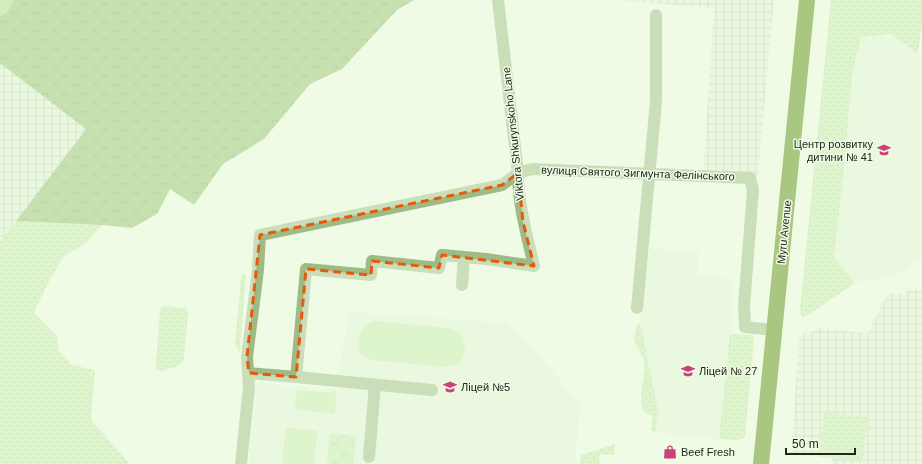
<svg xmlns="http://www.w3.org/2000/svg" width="922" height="464" font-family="Arial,sans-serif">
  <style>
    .built { fill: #e3f3d6 }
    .industrial { fill: url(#industrial-grid) }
    .grass { fill: url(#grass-dots) }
    .forest { fill: url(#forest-crowns) }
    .park { fill: url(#park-crowns) }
    .pitch { fill: #cbecae }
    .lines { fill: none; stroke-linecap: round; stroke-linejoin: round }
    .river { stroke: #b1dd89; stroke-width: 17 }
    .minor { stroke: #9ebb85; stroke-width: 12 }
    .major { stroke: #548705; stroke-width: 16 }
    .marked { fill: none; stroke: #e8590c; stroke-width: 3; stroke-dasharray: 8 5; stroke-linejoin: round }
    .labels { text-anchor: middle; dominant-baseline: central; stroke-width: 3; stroke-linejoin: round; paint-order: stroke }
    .street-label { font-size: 11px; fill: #22261e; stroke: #effbe5 }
    .poi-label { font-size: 11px; fill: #22261e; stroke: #effbe5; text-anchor: start }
  </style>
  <defs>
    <pattern id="industrial-grid" width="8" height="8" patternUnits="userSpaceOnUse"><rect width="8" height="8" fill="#e3f3d6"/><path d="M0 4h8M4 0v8" fill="none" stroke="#c2d0b7"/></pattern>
    <pattern id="grass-dots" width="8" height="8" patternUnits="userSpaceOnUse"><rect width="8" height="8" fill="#cbecae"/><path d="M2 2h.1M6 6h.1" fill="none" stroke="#aeca95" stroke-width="1.8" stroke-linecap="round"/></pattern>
    <pattern id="forest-crowns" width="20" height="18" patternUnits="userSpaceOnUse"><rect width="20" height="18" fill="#96c16e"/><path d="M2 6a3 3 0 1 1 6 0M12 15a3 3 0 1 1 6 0" fill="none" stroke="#7a9d5a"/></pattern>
    <pattern id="park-crowns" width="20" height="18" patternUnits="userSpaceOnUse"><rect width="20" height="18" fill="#cbecae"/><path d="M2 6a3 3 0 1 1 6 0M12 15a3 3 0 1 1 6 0" fill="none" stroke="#aeca95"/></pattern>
  </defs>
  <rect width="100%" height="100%" fill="#effbe5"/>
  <path class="built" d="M891,34L922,56V258L893,277L855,283L834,257L843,178L852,75L861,37Z
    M650,248L689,252L692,251H698V276L733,279L731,330L719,439L698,438L656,432L658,409L640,323Z
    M349,312L506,323L529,343L580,405L575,464H249L257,382L276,385L336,389Z"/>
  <path class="industrial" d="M615,0H774L758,176H703L714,8Z
    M1,64L86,129L0,242V66Z
    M922,288V464H832V458L791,454L799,339L804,333L812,332L818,328L868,333L888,293L904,294L908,290Z"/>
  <path class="grass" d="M831,0H922V22L918,54L891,34L861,37L852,75L843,178L834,257L855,283L805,317H802L800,310Z
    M16,221L102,225L86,243L63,257L46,287L34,313L57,336L59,351L72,365L95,370L91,420L130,464H0V242Z
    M244,273L246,275L240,352L236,347L235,343L241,278L242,275Z
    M162,306L185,308H186L188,312L184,360L176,367L160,371L157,370L156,364L160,309Z
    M640,323L658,409L656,432L651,430L652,416L644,412C637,398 646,376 644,361C642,353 637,348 634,341L636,327Z
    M730,334L753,335L754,338L745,437L739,440L719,439Z
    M824,413L867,417L863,460L820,457Z
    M615,444L614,455L600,454L599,463L605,464H580L581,455Z"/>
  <path class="forest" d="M0,0H414L397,10L342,69L310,84L264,139L223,164L194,205L170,189L157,214L132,228L102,225L16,221L86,129L1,64L0,66Z"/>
  <path class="park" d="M330,434L356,436L353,464H327Z"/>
  <path class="pitch" d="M374,321L449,328L462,335L466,350L460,364L445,367L371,360L359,353C357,336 358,329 374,321Z
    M297,390L336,393L335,414L294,409Z
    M286,427L317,431L314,464H282Z"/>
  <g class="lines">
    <path class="river" d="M0,7L5,0"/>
    <path class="minor" d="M462,285L464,257
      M637,308L656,101V15
      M745,327L774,330
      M249,373L296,377L306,269L371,275L372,261L439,268L442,255L486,259L534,266C527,236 518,204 518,173L498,0
      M296,377L432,390
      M369,457L375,385
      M241,464L249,387L247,357L258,270L260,235L502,185L518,173L532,169L750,178L753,190L744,306L745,327"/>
    <path class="major" d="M761,464L807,0"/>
  </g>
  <path d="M0 0H922V464H0ZM518,173L523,222L534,266L442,255L439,268L372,261L371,275L306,269L296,377L249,373L247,357L260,235L502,185Z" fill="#effbe5" fill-opacity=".55" fill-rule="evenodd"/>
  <path class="marked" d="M518,173L523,222L534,266L442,255L439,268L372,261L371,275L306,269L296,377L249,373L247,357L260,235L502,185Z"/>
  <defs>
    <g id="school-bare" transform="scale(1.08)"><path d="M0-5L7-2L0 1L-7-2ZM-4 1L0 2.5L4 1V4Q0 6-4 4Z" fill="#cb4178" stroke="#effbe5" stroke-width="2.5" paint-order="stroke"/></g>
    <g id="shop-bare" transform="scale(1.08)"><path d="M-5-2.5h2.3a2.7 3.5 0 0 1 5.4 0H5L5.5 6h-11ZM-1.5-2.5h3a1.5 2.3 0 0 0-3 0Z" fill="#cb4178" stroke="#effbe5" stroke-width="2.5" paint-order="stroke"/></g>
  </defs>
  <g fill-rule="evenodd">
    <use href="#school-bare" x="884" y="150"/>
    <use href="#school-bare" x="688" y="371"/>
    <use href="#school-bare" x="450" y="387"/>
    <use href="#shop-bare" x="670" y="452"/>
  </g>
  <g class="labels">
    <g class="street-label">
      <text transform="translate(513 134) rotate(-96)">Viktora Shkurynskoho Lane</text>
      <text transform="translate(638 173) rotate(2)">вулиця Святого Зигмунта Фелінського</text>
      <text transform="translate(784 232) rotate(-84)">Myru Avenue</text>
    </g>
    <g class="poi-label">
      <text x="873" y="144" text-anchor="end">Центр розвитку<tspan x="873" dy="13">дитини № 41</tspan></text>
      <text x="699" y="371">Ліцей № 27</text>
      <text x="461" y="387">Ліцей №5</text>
      <text x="681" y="452">Beef Fresh</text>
    </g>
  </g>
  <path d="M786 448v6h69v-6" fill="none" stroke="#22261e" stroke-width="2"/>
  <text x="792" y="448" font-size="12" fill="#22261e" stroke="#effbe5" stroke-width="3" paint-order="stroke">50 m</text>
</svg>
